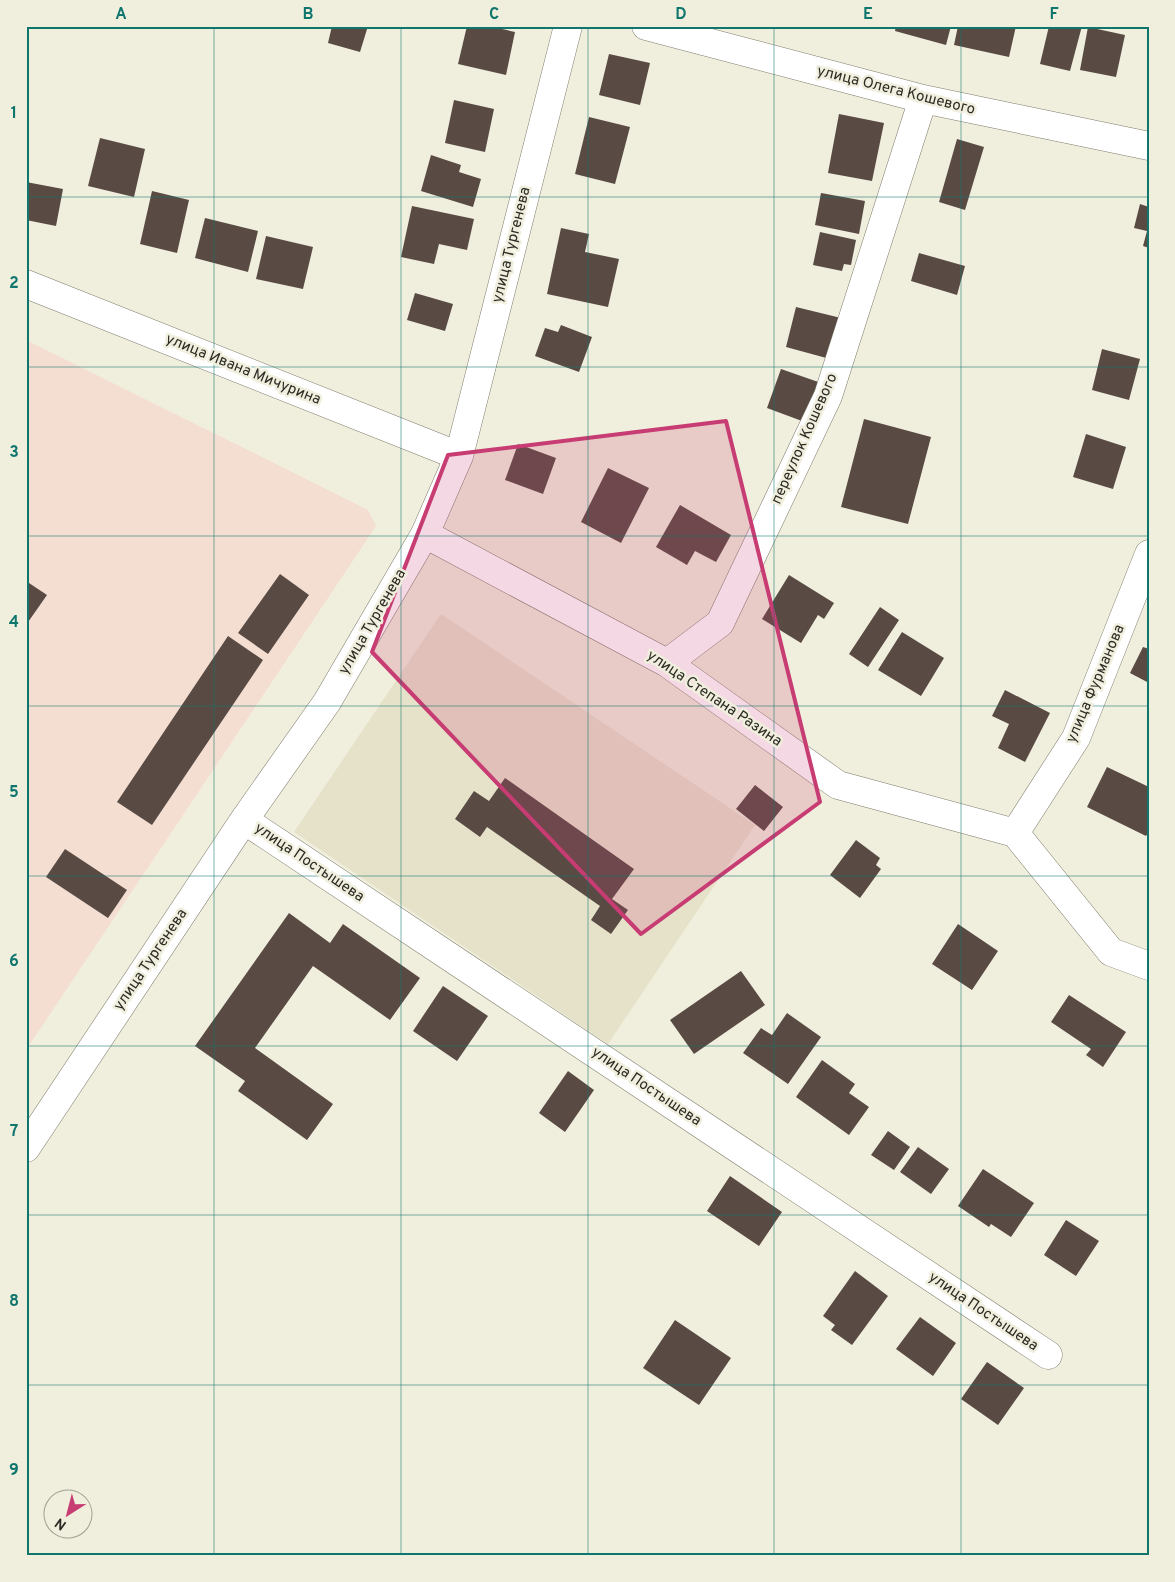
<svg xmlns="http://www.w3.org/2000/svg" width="1175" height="1582" font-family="Overpass,sans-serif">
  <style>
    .industrial { fill: #f4ded1 }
    .built { fill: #e6e2ca }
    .building { fill: #594b44 }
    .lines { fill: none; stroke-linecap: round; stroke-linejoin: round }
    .minor-casing { stroke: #7f7c6d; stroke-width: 29 }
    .minor { stroke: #fff; stroke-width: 28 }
    .marked { fill: #c73c72; fill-opacity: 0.2; stroke: #c73c72; stroke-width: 4; stroke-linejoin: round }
    .grid { fill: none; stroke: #0f766e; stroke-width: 1; stroke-opacity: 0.55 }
    .labels { text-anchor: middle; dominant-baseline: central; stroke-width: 5; stroke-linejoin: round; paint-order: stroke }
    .street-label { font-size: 15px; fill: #2c2b24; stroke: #f0eedd }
    .neatline { fill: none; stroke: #0f766e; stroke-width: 2 }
    .grid-label { font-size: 16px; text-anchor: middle; font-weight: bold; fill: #0f766e }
  </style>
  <rect width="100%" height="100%" fill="#f0eedd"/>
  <path class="industrial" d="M26,340L368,510L376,526L26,1050Z"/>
  <path class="built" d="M441,614L755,825L608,1044L294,832Z"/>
  <path class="building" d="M332,26H368L360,52L328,43Z
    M467,26H489L515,32L506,75L458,64Z
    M896,26H951L946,45L895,31Z
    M958,26H1016L1009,57L954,45Z
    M1049,26H1082L1070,71L1040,64Z
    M1088,27L1125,35L1116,77L1080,70Z
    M609,54L650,63L640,105L599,95Z
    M454,100L494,109L485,152L445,143Z
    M839,114L884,123L872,181L828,173Z
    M589,117L630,127L615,184L575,174Z
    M100,138L145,149L134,197L88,186Z
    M957,139L984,147L965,210L939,202Z
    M431,155L461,165L459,172L481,179L473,207L421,191Z
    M26,182L63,189L56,226L26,220Z
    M152,191L189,200L177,253L140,244Z
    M821,193L865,201L859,234L815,225Z
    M1140,204L1149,207V248L1143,246L1147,231L1134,228Z
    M412,206L474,219L467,250L439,244L434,264L401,257Z
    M205,218L258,231L248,272L195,258Z
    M561,228L589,234L585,252L619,259L608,307L547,294Z
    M820,232L856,240L851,265L844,264L842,271L813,265Z
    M266,236L313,247L303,289L256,279Z
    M919,253L965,266L957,295L911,281Z
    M415,293L453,304L445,331L407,320Z
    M796,307L841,318L830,359L786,347Z
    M561,325L592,337L579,372L535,356L545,328L558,332Z
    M1102,349L1140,359L1129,400L1092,390Z
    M781,369L824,384L810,424L767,408Z
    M864,419L931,437L908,524L841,507Z
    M1086,434L1126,447L1113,489L1073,477Z
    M518,444L556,458L543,494L505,480Z
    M608,468L649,488L621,543L581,522Z
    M680,505L731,535L716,562L695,551L687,565L656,547Z
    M280,574L309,595L268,654L238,633Z
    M789,575L834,603L824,619L818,615L801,643L762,619Z
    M26,581L47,595L26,625Z
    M880,607L899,620L868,667L849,654Z
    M902,632L944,658L921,696L878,670Z
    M228,636L263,660L152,825L117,802Z
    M1143,647L1149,649V683L1130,673Z
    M1005,690L1050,713L1025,762L998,748L1009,724L992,716Z
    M1107,767L1149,787V831L1146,836L1087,807Z
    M505,778L634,869L612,899L628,910L611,934L591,920L600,906L487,827L480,837L455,819L474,791L489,801Z
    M755,785L783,807L764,831L736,809Z
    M856,840L880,858L876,865L881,869L860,898L830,875Z
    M65,849L127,890L108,918L46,877Z
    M289,913L330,943L343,924L420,978L390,1020L313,966L255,1048L333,1104L307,1140L238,1091L245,1081L195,1046Z
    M958,924L998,951L972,990L932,964Z
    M741,971L765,1005L694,1054L670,1020Z
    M443,986L488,1016L457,1061L413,1031Z
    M1069,995L1126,1032L1103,1067L1086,1055L1091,1049L1051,1022Z
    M787,1013L821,1037L788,1084L743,1053L761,1028L772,1035Z
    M822,1060L855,1084L849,1093L869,1107L849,1135L796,1097Z
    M568,1071L594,1090L565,1132L539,1113Z
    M888,1131L910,1147L894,1170L871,1155Z
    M918,1147L949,1169L931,1194L900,1172Z
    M983,1169L1034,1203L1011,1237L991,1224L989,1227L958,1206Z
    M730,1176L782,1212L759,1246L707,1211Z
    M1066,1220L1099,1241L1076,1276L1044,1255Z
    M855,1271L888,1296L852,1345L831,1330L835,1325L823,1316Z
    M920,1317L956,1343L933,1376L896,1349Z
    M675,1320L731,1358L699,1405L643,1368Z
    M987,1362L1024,1388L998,1425L961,1399Z"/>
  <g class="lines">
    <g class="minor-casing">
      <path id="minor" d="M646,26L923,99L1149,146
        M26,284L459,456
        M425,534L667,663L838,785L1015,833
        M667,663L720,623L828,396L923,99
        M244,820L1048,1355
        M1015,833L1076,738L1149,554
        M1015,833L1111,952L1149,966
        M26,1148L244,820L327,702L425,534L459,456L568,26"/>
    </g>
    <use href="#minor" class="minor"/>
  </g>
  <path class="marked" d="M726,421L820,802L641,934L372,652L448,455Z"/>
  <path class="grid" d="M214,26V1556M401,26V1556M588,26V1556M774,26V1556M961,26V1556M26,197H1149M26,367H1149M26,536H1149M26,706H1149M26,876H1149M26,1046H1149M26,1215H1149M26,1385H1149"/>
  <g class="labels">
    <g class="street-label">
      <text transform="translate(896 91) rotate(14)">улица Олега Кошевого</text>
      <text transform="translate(512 245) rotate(-76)">улица Тургенева</text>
      <text transform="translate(243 370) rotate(22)">улица Ивана Мичурина</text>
      <text transform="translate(805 439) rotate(-66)">переулок Кошевого</text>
      <text transform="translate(373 622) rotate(-60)">улица Тургенева</text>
      <text transform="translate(1096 684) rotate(-67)">улица Фурманова</text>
      <text transform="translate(714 699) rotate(34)">улица Степана Разина</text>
      <text transform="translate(309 863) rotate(34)">улица Постышева</text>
      <text transform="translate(151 960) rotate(-56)">улица Тургенева</text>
      <text transform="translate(646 1087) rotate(34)">улица Постышева</text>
      <text transform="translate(983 1312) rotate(34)">улица Постышева</text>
    </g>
  </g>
  <rect width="1175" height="1582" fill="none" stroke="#f0eedd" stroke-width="55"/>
  <g transform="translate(68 1514) rotate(216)"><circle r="24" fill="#f0eedd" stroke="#a2a093"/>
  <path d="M0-4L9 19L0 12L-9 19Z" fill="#c73c72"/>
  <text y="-8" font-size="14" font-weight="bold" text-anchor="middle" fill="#2c2b24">N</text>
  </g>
  <rect x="28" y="28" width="1120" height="1526" class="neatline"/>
  <g class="grid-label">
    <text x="121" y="19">A</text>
    <text x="308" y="19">B</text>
    <text x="494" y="19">C</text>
    <text x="681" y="19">D</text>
    <text x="868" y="19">E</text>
    <text x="1054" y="19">F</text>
    <text x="14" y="118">1</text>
    <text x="14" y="288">2</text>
    <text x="14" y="457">3</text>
    <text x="14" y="627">4</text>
    <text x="14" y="797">5</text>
    <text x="14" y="966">6</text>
    <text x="14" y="1136">7</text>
    <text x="14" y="1306">8</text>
    <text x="14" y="1475">9</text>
  </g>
</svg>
